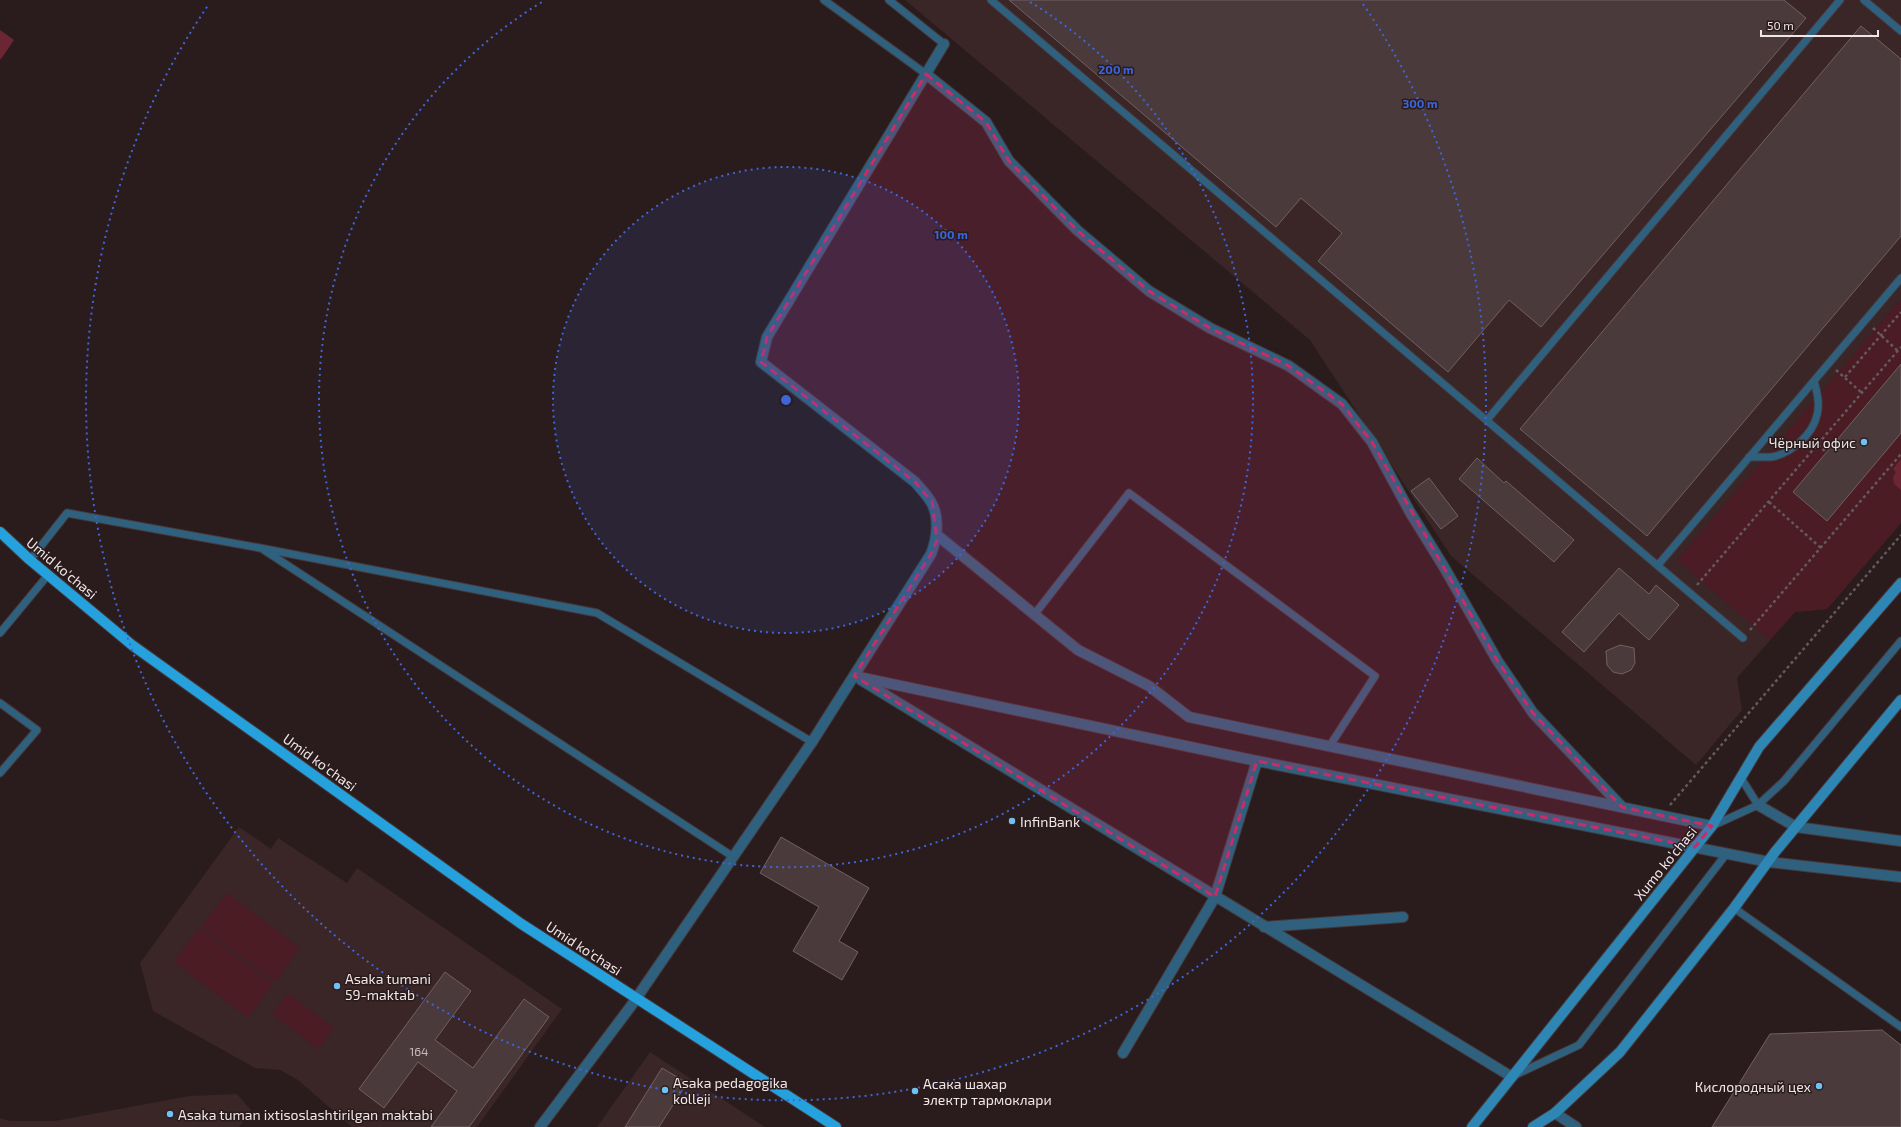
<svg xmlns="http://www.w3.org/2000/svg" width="1901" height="1127" font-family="'Exo 2',sans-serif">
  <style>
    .built { fill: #3a2527 }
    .green { fill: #4b1c24 }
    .water { fill: #6c2633 }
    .building { fill: #4b3a3c; stroke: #726061 }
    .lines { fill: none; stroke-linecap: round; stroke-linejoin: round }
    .service-casing { stroke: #463839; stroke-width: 9 }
    .pedestrian-casing { stroke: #463839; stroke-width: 12 }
    .minor-casing { stroke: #463839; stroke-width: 12 }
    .secondary-casing { stroke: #463839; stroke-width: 12 }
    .primary-casing { stroke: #463839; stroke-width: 12 }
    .path { stroke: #66595a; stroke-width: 2.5; stroke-dasharray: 3 3; stroke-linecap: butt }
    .service { stroke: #2f617e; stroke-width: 7 }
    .pedestrian { stroke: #2f617e; stroke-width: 10 }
    .minor { stroke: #2f617e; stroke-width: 10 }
    .secondary { stroke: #2d86b4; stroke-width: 10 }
    .primary { stroke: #25a2de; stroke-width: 10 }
    .marked { fill: #c72d69; fill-opacity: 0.2; stroke: #c72d69; stroke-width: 3; stroke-dasharray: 8 5; stroke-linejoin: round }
    .ring { fill: none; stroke: #3d65da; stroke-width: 2; stroke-dasharray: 2 4 }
    .poi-dot { fill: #6ec2f3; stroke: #2a1c1d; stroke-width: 1.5 }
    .labels { text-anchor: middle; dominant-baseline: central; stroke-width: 3; stroke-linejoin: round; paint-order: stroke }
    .number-label { font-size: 12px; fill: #c8bbbc }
    .poi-label { font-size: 14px; fill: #f1e6e7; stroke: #2a1c1d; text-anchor: start }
    .street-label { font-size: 14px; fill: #f1e6e7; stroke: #2a1c1d }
    .centre { fill: #3d65da; stroke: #2a1c1d; stroke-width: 2 }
    .ring-label { font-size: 12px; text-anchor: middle; font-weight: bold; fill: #3d65da; stroke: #2a1c1d; stroke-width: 3; stroke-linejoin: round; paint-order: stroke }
  </style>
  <rect width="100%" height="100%" fill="#2a1c1d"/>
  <path class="built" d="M905,0H1901V523L1827,609L1795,612L1737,678L1742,710L1696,765L1451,556L1310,340Z
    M239,827L271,849L278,838L347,883L357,868L562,1009L477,1127H352L298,1080L280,1070L255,1068L153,1011L140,963Z
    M650,1052L765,1127H597Z
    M237,1094L251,1110L239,1127H0V1118L10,1121H55L189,1096Z"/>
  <path class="green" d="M1901,299V523L1827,609L1795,612L1770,640L1677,560Z
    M227,893L300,948L275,982L201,927Z
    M199,928L273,984L248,1018L174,962Z
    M288,993L334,1028L318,1049L272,1014Z"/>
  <path class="water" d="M0,30L14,40L1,59H0Z
    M1901,459V490L1894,484L1893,477L1896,472L1893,469Z"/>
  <path class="building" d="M1009,0H1784L1806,18L1541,327L1509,300L1448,372L1318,261L1342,233L1301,198L1276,227Z
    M1861,26L1901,59V236L1647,536L1520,429Z
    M1901,364V433L1827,521L1793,492Z
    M1477,458L1504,483L1506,481L1574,540L1554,562L1459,479Z
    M1429,478L1458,516L1441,529L1411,491Z
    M1619,568L1649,594L1656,585L1679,605L1649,640L1619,613L1584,652L1562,632Z
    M1620,645L1634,648L1635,663L1631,670L1622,674L1613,672L1607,665L1606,651Z
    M781,837L869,888L839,941L858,952L842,980L793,951L819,907L760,873Z
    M445,972L471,991L435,1040L473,1068L524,999L549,1017L469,1127H431L457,1091L418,1062L384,1108L359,1089Z
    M1882,1030L1901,1045V1127H1712L1770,1034Z
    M662,1068L687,1083L659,1127H625Z"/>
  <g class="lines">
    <g class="service-casing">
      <path id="service" d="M824,0L926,74
        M889,0L944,44
        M991,0L1743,638
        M1864,0L1901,31
        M1487,420L1840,0
        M1749,457C1756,457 1764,457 1771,457C1791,454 1813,434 1817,415C1820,403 1817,392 1814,381
        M264,550L732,856
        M30,560L67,513L260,548L597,613L812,742
        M1658,565L1901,278
        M1034,615L1129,493L1375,676L1329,747
        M0,633L48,575
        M0,703L37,730L0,773
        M1741,778L1758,805
        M1712,826L1758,805L1784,781L1901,641
        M1734,908L1901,1027
        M1515,1075L1579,1045L1727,853"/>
    </g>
    <g class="pedestrian-casing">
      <path id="pedestrian" d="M1769,862L1901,877"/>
    </g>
    <g class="minor-casing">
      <path id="minor" d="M926,74L986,122L1009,161L1077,230L1149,291L1210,328L1289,366L1342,404L1372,442L1410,512L1444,567L1497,660L1533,713L1622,807
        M937,535L1078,650L1149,686L1189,717L1712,826
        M854,676L1257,761L1769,862
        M861,680L1512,1077
        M1758,805L1796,827L1901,841
        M1264,927L1403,917
        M1123,1053L1215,897L1257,761
        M1555,1113L1576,1127
        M540,1127L631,1006L812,742L931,554C937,539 940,517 931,502C927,495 920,488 915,482L761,362L767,337L944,44"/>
    </g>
    <g class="secondary-casing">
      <path id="secondary" d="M1472,1127L1712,826L1759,747L1901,583
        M1533,1127L1555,1113L1620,1052L1734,908L1775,852L1901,700"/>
    </g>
    <g class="primary-casing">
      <path id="primary" d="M0,532L30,560L132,645L520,923L836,1127"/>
    </g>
    <path class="path" d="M1873,328L1898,351
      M1836,370L1862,393
      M1845,377L1901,312
      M1818,445L1826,452
      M1769,502L1821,548
      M1697,585L1901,347
      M1750,630L1901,454
      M1670,805L1901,535"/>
    <use href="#service" class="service"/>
    <use href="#pedestrian" class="pedestrian"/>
    <use href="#minor" class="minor"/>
    <use href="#secondary" class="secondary"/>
    <use href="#primary" class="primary"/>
  </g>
  <path class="marked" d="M926,74L986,122L1009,161L1077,230L1149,291L1210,328L1289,366L1342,404L1372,442L1497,660L1533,713L1622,807L1712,826L1695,847L1257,761L1215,897L854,676L931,554L937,540L932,502L915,482L761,362L767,337Z"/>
  <circle cx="786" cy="400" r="233" fill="#3d65da" fill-opacity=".12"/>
  <g class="ring">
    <circle cx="786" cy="400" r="233"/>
    <path d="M1030 2A467 467 0 1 1 542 2"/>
    <path d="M1363 4A700 700 0 1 1 209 4"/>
  </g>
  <g class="poi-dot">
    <circle cx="1864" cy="442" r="4"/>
    <circle cx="1012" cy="821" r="4"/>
    <circle cx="337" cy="986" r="4"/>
    <circle cx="1819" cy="1086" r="4"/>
    <circle cx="665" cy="1090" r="4"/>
    <circle cx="915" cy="1091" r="4"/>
    <circle cx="170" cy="1114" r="4"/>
  </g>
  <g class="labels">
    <g class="number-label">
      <text x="419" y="1051">164</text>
    </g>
    <g class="poi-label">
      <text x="1856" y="442" text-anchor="end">Чёрный офис</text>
      <text x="1020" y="821">InfinBank</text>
      <text x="345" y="978">Asaka tumani<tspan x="345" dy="16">59-maktab</tspan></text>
      <text x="673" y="1082">Asaka pedagogika<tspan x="673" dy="16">kolleji</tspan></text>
      <text x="923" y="1083">Асака шахар<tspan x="923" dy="16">электр тармоклари</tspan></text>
      <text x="1811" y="1086" text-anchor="end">Кислородный цех</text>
      <text x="178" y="1114">Asaka tuman ixtisoslashtirilgan maktabi</text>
    </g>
    <g class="street-label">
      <text transform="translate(62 568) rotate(40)">Umid ko'chasi</text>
      <text transform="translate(320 762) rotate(36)">Umid ko'chasi</text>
      <text transform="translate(1665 863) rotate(-51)">Xumo ko’chasi</text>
      <text transform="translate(584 948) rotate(33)">Umid ko'chasi</text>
    </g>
  </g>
  <circle cx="786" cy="400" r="6" class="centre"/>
  <g class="ring-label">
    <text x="1116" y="74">200 m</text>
    <text x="1420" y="108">300 m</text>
    <text x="951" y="239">100 m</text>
  </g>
  <path d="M1761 30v6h117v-6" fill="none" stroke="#f1e6e7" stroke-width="2"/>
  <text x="1767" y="30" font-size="12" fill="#f1e6e7" stroke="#2a1c1d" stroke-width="3" paint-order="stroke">50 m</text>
</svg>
